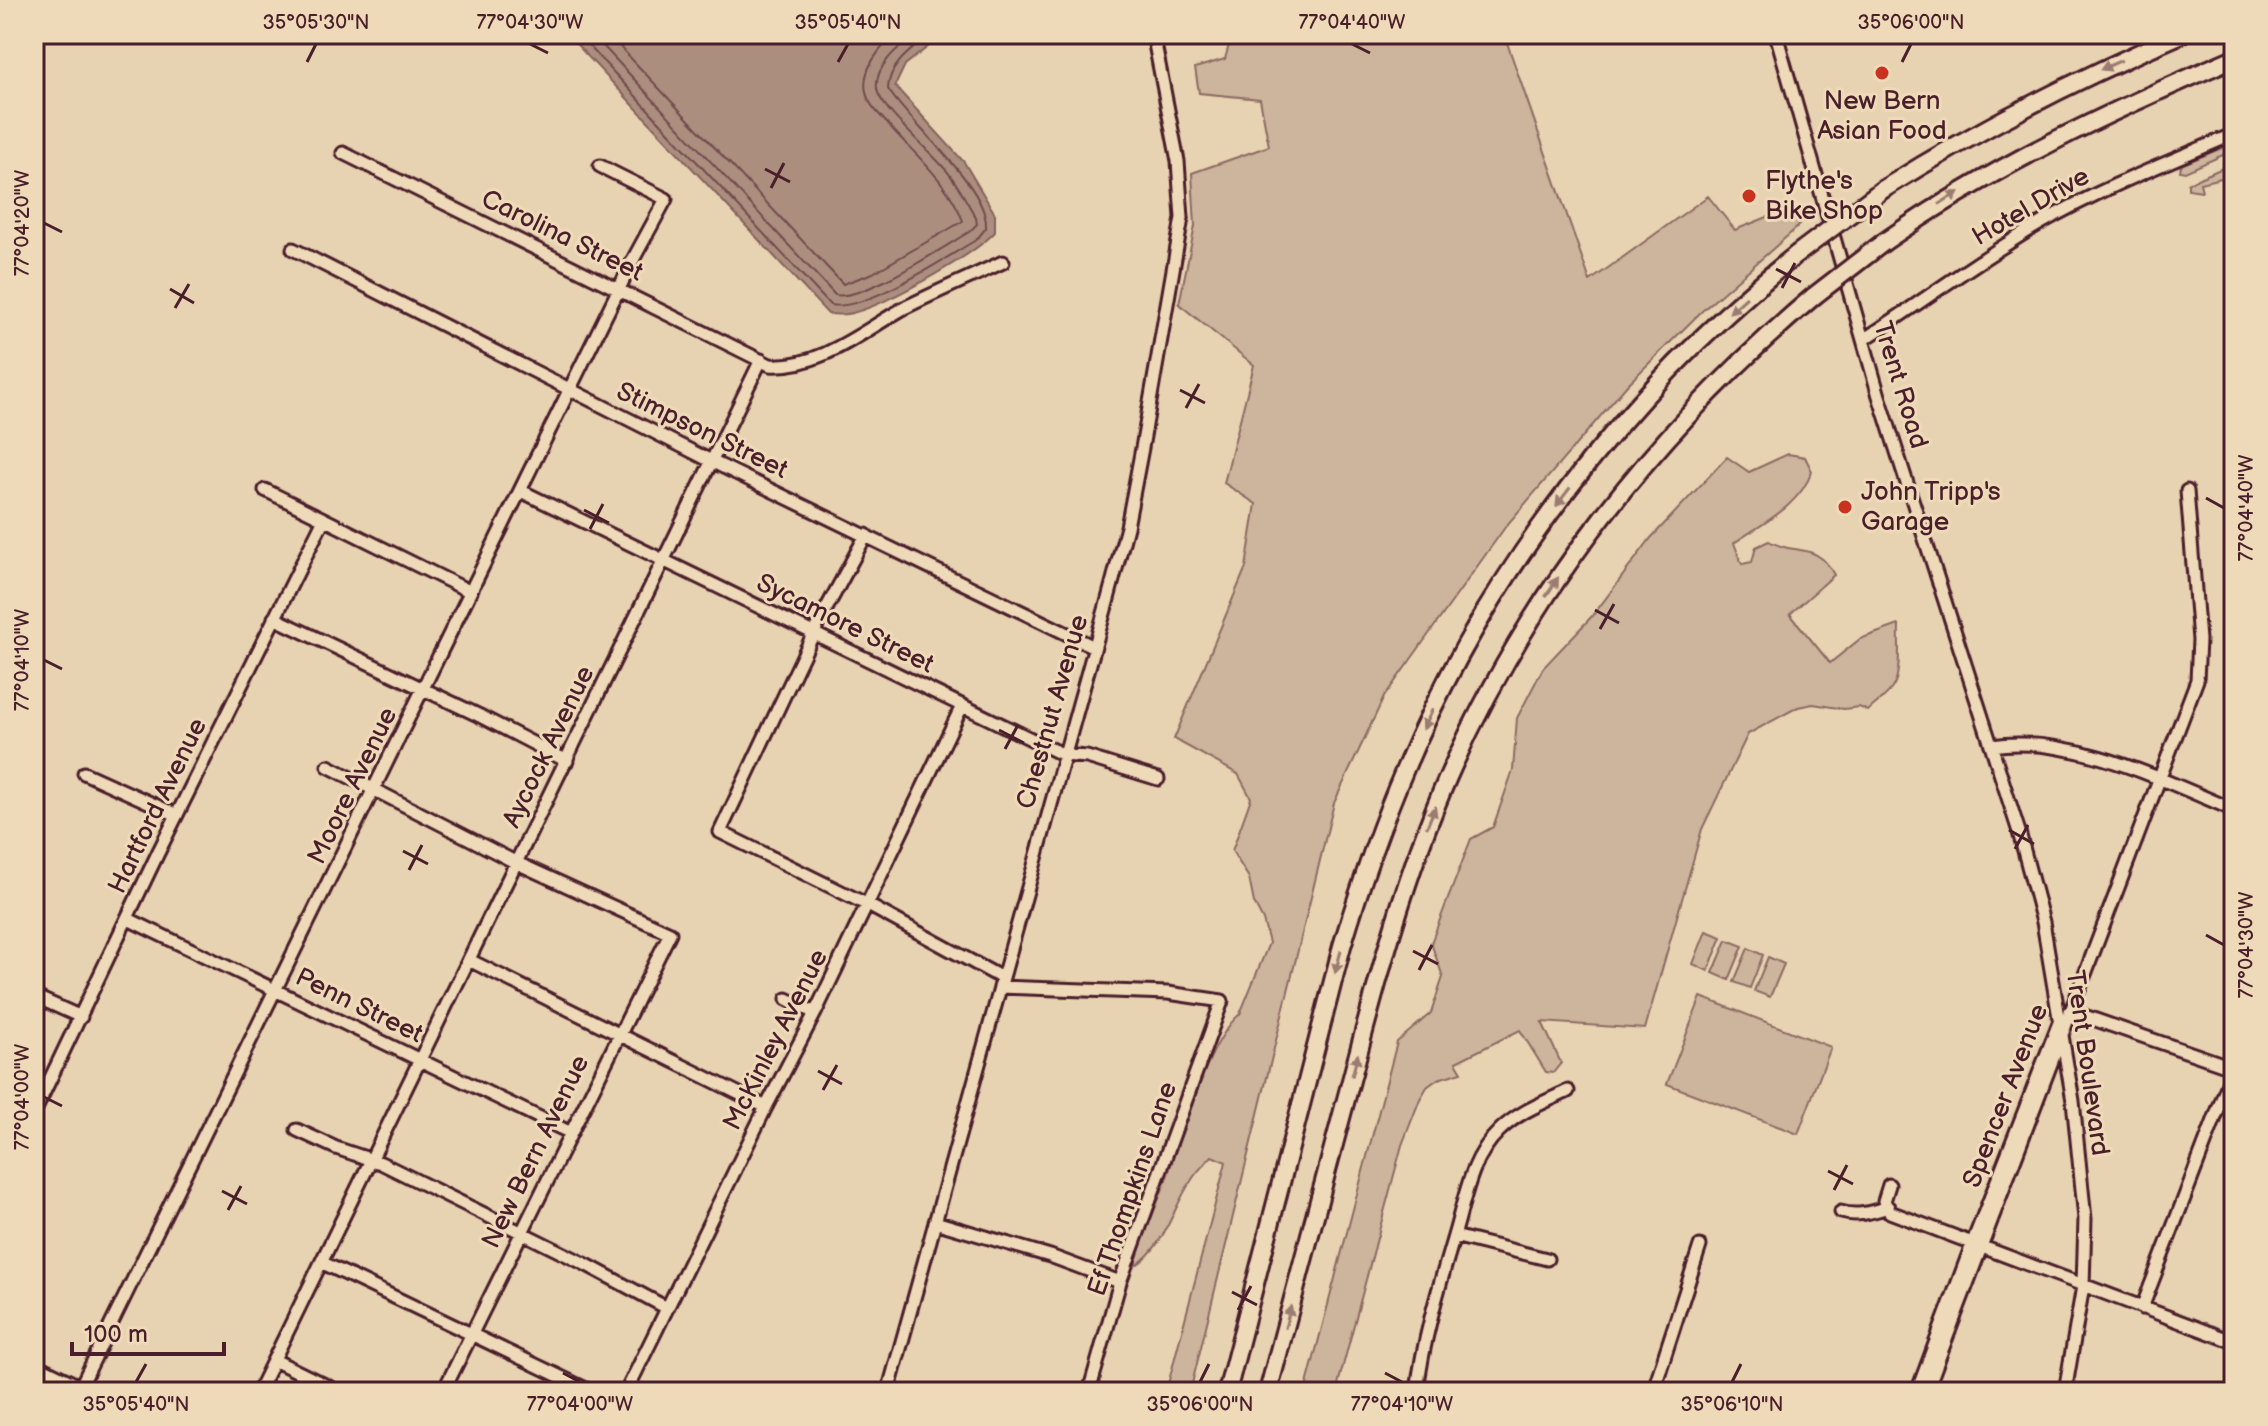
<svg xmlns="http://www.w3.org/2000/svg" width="2268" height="1426" font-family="'Balsamiq Sans',sans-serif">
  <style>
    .green { fill: #cdb49c; stroke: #8c6a64; stroke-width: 2 }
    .water { fill: #ac8e7f; stroke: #85625d; stroke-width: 2 }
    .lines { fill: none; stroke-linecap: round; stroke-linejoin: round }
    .shore { stroke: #714b4d; stroke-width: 2 }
    .minor-casing { stroke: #4a1f2b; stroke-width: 17 }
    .highway-casing { stroke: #4a1f2b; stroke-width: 22 }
    .minor { stroke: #eedab8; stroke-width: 11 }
    .highway { stroke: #eedab8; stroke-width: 16 }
    .highway-bridge-casing { stroke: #4a1f2b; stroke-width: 22; stroke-linecap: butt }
    .highway-bridge { stroke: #eedab8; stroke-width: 16 }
    .oneway { fill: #9c7c72 }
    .ticks { fill: none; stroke: #4a1f2b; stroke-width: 3 }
    .poi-dot { fill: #c8321e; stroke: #eedab8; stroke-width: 3 }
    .labels { text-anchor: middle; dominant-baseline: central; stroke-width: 6; stroke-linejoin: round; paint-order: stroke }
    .poi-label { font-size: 26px; fill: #4a1f2b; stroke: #eedab8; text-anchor: start }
    .street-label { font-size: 26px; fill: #4a1f2b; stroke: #eedab8 }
    .neatline { fill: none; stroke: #4a1f2b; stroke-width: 3 }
    .ticks-label { font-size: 20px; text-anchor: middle; fill: #4a1f2b }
  </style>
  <rect width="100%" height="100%" fill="#e7d3b2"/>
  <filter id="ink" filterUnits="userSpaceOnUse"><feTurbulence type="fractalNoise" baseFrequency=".0125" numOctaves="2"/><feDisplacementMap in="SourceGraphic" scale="16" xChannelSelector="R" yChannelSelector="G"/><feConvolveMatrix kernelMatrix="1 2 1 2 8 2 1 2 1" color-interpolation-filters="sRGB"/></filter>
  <g filter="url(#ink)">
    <path class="green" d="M1232,34H1504L1590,281L1708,196L1735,230L1785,210L1800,225L1702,311L1628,384L1506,526L1384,697L1334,803L1190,1392H1166L1226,1162L1212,1156C1205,1164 1196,1172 1191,1181C1172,1209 1165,1247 1135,1266C1142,1235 1157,1207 1167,1177C1181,1136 1208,1040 1240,1014L1269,943L1263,920L1254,903L1249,878L1232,851L1251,798L1238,774L1174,739L1246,567L1256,504L1224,483L1254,365L1179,304L1195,226L1192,173L1269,146L1260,99L1199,93L1195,68L1225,59Z
      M2234,143V150L2185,172L2180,171L2181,165Z
      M2234,163V175L2200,183L2202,191L2188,189V183Z
      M1788,454L1805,457L1812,471C1800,506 1763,523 1734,543L1742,564L1752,562L1756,547L1769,541C1794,556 1818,541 1834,575L1790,614L1830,663L1860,639L1899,625C1898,642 1902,675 1892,688C1886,697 1876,703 1868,711L1859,707L1844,709L1813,704L1798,707L1748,734L1702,829L1645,1029L1542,1022L1561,1063L1553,1073L1546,1072L1520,1030L1456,1062L1462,1072L1438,1079L1427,1087L1420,1099L1402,1145L1336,1392H1305L1397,1042L1431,1013L1443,977L1431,943L1471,839L1493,827L1513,770L1517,718L1543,668L1594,614L1651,538L1727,457L1749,472Z
      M1706,931L1722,937L1708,971L1693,964Z
      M1727,940L1743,946L1729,980L1713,973Z
      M1748,948L1763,955L1750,988L1734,982Z
      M1768,957L1784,964L1770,997L1754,991Z
      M1701,997L1831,1047L1798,1134L1667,1084Z"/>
    <path class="water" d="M567,34H944L905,65L895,86L964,162L995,214V232C972,256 880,309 847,314C841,315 834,314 828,314Z"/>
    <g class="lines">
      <path class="shore" d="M578,34L830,305C866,312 943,259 976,240L986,228C989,186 910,125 888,89C889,63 913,49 931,34
        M592,34L835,295C863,301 942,248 969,232L977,224L976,218C968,204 960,188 950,175C936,155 880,110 877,89C874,66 900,46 915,34
        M608,34L843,284L873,273L963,221C949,182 913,153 887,123C879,114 868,104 866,92C861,70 880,47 896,34"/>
      <g class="minor-casing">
        <path id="minor" d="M1776,34L1879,396L2019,832L2043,922L2073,1101L2085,1219L2083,1286L2065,1392
          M343,153L770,365C821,368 864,330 906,307C938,291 971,277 1003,262
          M293,249L713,462L1094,647
          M1863,340C1922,302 1979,259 2041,223C2102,188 2169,162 2234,134
          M265,490L471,592
          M521,491L1064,755L1087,757L1158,779
          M866,535L818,624L720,832L868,905L1002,978
          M274,618L482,717L567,761
          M1992,746C2071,734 2162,780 2234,810
          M328,766L517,863L670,933L443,1392
          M84,773L177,815
          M128,919L571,1133
          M469,960L766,1107
          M1000,987L1168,993L1222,1001L1120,1282L1089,1392
          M34,996L81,1017
          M787,999L815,1013
          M2070,1011L2234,1068
          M34,1113L158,853L324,519
          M297,1130L336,1148L381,1163L587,1265L667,1308
          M1889,1185L1884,1201L1890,1212L2234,1342
          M1841,1212C1857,1217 1872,1212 1888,1207
          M935,1222L1050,1256L1120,1282
          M1454,1236L1547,1259
          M323,1263L592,1392
          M2142,1308L2234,1068
          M274,1360L339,1392
          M34,1364L81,1387
          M78,1392L635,256L666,199L600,166
          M258,1392L761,360
          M626,1392L766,1107L815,1013L962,706
          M888,1392L1108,599L1127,527L1142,448L1182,218L1178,161L1153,34
          M1417,1392C1423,1339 1439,1287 1454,1236C1465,1199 1470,1159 1499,1131C1518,1112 1545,1102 1568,1091
          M1653,1392L1700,1246
          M1917,1392L1973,1242L2060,1020
          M1926,1392L2197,680L2199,640L2187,491"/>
      </g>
      <g class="highway-casing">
        <path id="highway" d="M1882,190C1978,129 2077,79 2182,34
          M1884,242C1996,164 2109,112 2234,58
          M1227,1392L1342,946C1360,886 1380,827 1405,769C1489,570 1628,389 1797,254
          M1268,1392C1295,1291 1322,1189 1349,1088C1377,982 1404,877 1448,777C1531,589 1658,428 1814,296"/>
      </g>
      <use href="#minor" class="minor"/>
      <use href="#highway" class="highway"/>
      <g class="highway-bridge-casing">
        <path id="highway-bridge" d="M1797,254L1882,190
          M1814,296L1884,242"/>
      </g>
      <use href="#highway-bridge" class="highway-bridge"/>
    </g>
    <defs><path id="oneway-solid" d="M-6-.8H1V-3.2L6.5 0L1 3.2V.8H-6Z" transform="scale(2)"/></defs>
    <g class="oneway">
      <use href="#oneway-solid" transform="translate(2111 65) rotate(156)"/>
      <use href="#oneway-solid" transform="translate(1949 198) rotate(-32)"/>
      <use href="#oneway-solid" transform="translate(1738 305) rotate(138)"/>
      <use href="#oneway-solid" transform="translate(1563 497) rotate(127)"/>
      <use href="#oneway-solid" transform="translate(1552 587) rotate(-57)"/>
      <use href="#oneway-solid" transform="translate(1428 719) rotate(115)"/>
      <use href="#oneway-solid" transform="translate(1431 817) rotate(-68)"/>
      <use href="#oneway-solid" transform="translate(1338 962) rotate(105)"/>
      <use href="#oneway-solid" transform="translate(1355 1065) rotate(-75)"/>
      <use href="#oneway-solid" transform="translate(1288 1317) rotate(-75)"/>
    </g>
  </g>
  <path class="ticks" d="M530,44L548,53M1352,44L1370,53M307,62L316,44M838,62L848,44M1902,62L1911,44M765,169L790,182M771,188L784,163M44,223L62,232M1776,269L1801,282M1782,288L1795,263M170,289L194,303M175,308L189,284M1180,390L1205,403M1186,408L1199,384M2206,498L2224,508M584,510L609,523M590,529L603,504M1595,610L1619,623M1600,629L1614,604M44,660L62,669M999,730L1024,743M1005,749L1018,725M2009,830L2034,844M2015,849L2028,825M403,851L428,864M409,870L422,845M2206,935L2224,945M1413,951L1438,964M1419,970L1432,945M818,1071L842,1084M823,1090L837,1065M44,1097L62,1106M1828,1171L1853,1184M1834,1190L1847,1165M222,1191L247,1204M228,1210L241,1186M1232,1292L1257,1305M1238,1310L1251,1286M563,1373L580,1382M1385,1373L1402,1382M136,1382L146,1364M1200,1382L1209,1364M1732,1382L1741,1364"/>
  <g class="poi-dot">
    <circle cx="1882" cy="73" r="8"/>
    <circle cx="1749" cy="196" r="8"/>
    <circle cx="1845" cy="507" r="8"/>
  </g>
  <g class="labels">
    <g class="poi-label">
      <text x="1882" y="101" text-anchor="middle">New Bern<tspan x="1882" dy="30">Asian Food</tspan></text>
      <text x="1765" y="181">Flythe's<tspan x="1765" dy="30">Bike Shop</tspan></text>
      <text x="1861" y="492">John Tripp's<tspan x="1861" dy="30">Garage</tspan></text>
    </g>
    <g class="street-label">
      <text transform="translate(2031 207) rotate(-30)">Hotel Drive</text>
      <text transform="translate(562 236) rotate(26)">Carolina Street</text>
      <text transform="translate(1900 385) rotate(73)">Trent Road</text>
      <text transform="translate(702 431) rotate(26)">Stimpson Street</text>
      <text transform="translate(845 624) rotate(26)">Sycamore Street</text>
      <text transform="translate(1053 712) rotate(-74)">Chestnut Avenue</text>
      <text transform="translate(549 747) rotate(-64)">Aycock Avenue</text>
      <text transform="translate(353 786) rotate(-64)">Moore Avenue</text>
      <text transform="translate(158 806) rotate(-64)">Hartford Avenue</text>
      <text transform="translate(359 1006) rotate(26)">Penn Street</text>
      <text transform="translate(776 1040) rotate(-63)">McKinley Avenue</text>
      <text transform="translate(2087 1063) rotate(82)">Trent Boulevard</text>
      <text transform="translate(2006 1096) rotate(-69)">Spencer Avenue</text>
      <text transform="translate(536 1152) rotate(-64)">New Bern Avenue</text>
      <text transform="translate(1133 1189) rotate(-71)">Ef Thompkins Lane</text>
    </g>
  </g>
  <rect width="2268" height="1426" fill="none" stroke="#eedab8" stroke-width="88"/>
  <path d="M72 1342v12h152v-12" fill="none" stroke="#4a1f2b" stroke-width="4"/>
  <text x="84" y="1342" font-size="24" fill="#4a1f2b" stroke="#eedab8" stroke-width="6" paint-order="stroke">100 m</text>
  <rect x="44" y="44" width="2180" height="1338" class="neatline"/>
  <g class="ticks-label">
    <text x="316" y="29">35°05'30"N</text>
    <text x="530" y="29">77°04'30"W</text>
    <text x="848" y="29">35°05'40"N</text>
    <text x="1352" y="29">77°04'40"W</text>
    <text x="1911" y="29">35°06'00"N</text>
    <text transform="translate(22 223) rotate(-90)" y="7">77°04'20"W</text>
    <text transform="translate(2246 508) rotate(-90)" y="7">77°04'40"W</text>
    <text transform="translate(22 660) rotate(-90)" y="7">77°04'10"W</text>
    <text transform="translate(2246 945) rotate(-90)" y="7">77°04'30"W</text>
    <text transform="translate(22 1097) rotate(-90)" y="7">77°04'00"W</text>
    <text x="136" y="1411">35°05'40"N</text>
    <text x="580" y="1411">77°04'00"W</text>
    <text x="1200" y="1411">35°06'00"N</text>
    <text x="1402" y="1411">77°04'10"W</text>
    <text x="1732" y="1411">35°06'10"N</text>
  </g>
</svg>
